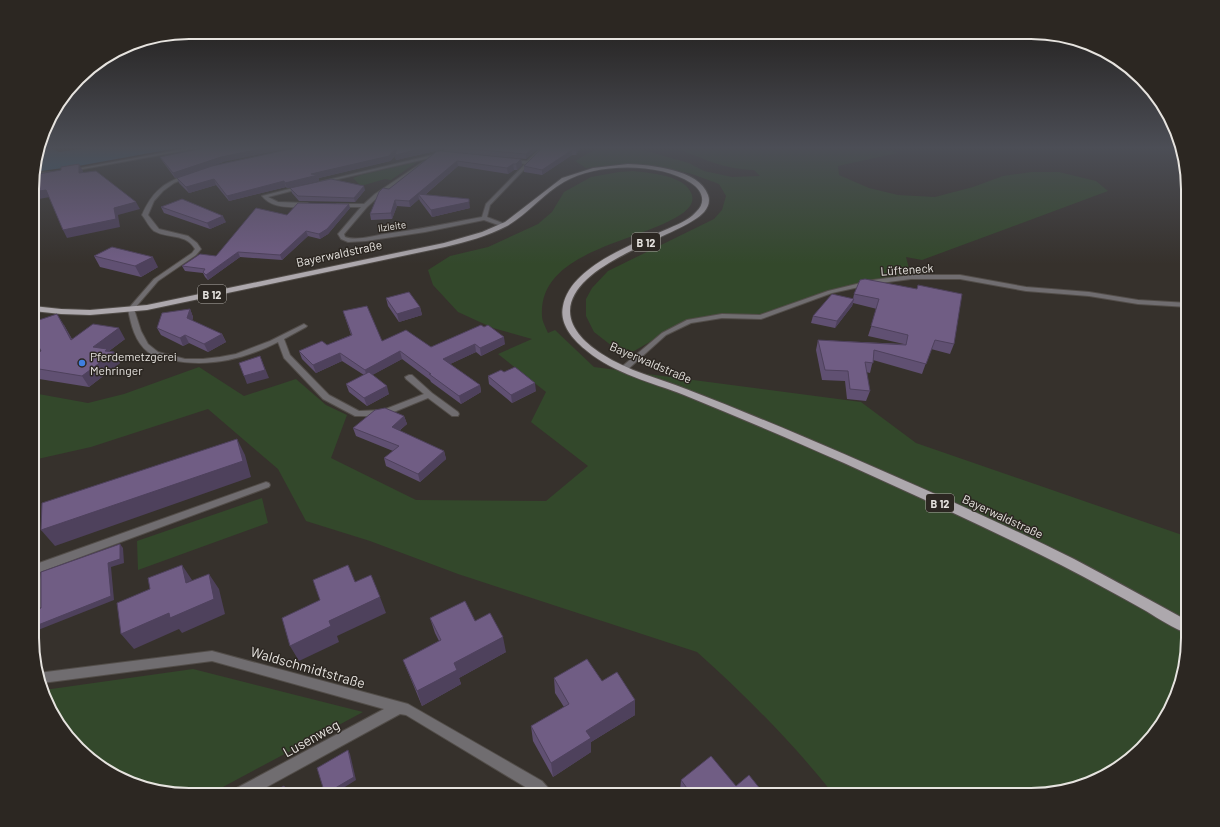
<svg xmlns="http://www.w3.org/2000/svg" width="1220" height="827" font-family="Barlow,sans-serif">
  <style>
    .green { fill: #33482b }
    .water { fill: #365d79 }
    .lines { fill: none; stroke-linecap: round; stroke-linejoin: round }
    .minor-casing { stroke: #524d49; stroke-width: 2 }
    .primary-casing { stroke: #524d49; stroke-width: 2 }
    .minor { fill: #706d70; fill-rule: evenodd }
    .primary { fill: #ada8ad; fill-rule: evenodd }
    .wall { fill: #605072 }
    .shaded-wall { fill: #4e415c }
    .building { fill: #705d84; stroke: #4e415c }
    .shop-dot { fill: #3f7fe0; stroke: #2c2722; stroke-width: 1.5 }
    .labels { text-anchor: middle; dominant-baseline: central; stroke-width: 3; stroke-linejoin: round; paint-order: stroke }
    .far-street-label { font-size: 10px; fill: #e6e3df; stroke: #2c2722 }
    .shield { fill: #2c2722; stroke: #aeaba6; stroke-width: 1 }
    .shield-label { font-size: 11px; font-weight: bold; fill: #e6e3df }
    .street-label { font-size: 12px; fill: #e6e3df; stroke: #2c2722 }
    .poi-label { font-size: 12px; fill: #e6e3df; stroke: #2c2722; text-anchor: start }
    .near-street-label { font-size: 14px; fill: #e6e3df; stroke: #2c2722 }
    .rim { fill: none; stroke: #e6e3df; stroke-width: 2 }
  </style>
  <rect width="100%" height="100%" fill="#36312c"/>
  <path class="green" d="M597,148H636L689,163L704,171L732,177L760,176L754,170C723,169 704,159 676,148H880L898,153L838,166L839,175L869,188L898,195L935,197L973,187L1003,176L1031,172H1059L1096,181L1108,191L922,260L906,257L911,277L830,292L761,317L722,316L689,321L664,334L634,351L621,353L594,332L586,316V299L592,288L608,271L714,219L722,210L726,196L719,184L692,174L666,168L624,164L586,168L575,161Z
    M417,162L391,180L385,179L361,186L353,178L361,175Z
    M633,171C650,173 686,175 692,195C694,203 689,208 683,213C643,242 538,249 542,316C542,321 546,328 548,333L555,330L594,367L861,402L916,443L1188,537V648L1180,689L1156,733L1101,779L1031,795H834C793,743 746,696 697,652L458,574L370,541L306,521L278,469L208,409L91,447L33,460V393L88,403L124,394L199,367L244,396L296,379L326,405L347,415L331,458L416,500L546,501L588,466L531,422L546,392L498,354L532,339L493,328L458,312L433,285L428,270L450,256L488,247L538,224L552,212L564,192L591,177L619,172Z
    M262,498L268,523L138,570L137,541Z
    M193,669L363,712L208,795H179L138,787L94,763L53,717L44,690Z"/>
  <path class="water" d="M40,148H51L59,152L87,148H177L78,166L33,172Z"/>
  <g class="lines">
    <g class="minor-casing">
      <path id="minor" d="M189,148H199L72,171L70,170Z
        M541,148H545L490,205L487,217L505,224V226H501L484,220L425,232L366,241L348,242L341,239L338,234L361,207H339L337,206V204H364L375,194L423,162H425V164L379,196L367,207L344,234L345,237C356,241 373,236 385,234C417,230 449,223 482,217L486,204L525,164L510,162V160L527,161Z
        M441,153L443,154V155L321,183L319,182Z
        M50,172V173L48,174L33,175V173Z
        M186,175L190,176L174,183L163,191L154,201L148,215L159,229L188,236L197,243L201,249L196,255L158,281L134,309L141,331L148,344L158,352L185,359H203L220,357L236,354L270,341L304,324L307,326L306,327L284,339L290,355L329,395L359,411L383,410L424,394L406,379L405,377L409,375H412L432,393L458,412L459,414L458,416H452L428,398L384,416H355L323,399L284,358L278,342C245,359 208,368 171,360C164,359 154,357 148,352C135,342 131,325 128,309L154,279L192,253L195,249C186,233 168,239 154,231C149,227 146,220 142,215C152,192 163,183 186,175Z
        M301,186H303V188L268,197L278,202L307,203L309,204V206C294,208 272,209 262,196Z
        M911,275H960L1026,287L1089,292L1138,300L1188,303V307L1138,304L1089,296L1026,291L960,279H911L873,284L832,293L761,319L722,318L691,323L666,335L626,371H620L619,369L662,333L687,320L722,314L760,315L828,291L873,280Z
        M266,482L269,483L270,485L269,487L40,572L44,603L43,606L33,611V547L36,548L39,563Z
        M212,651L408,704L542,781L550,790L552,795H536L532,791L406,715L400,714L252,795H232L233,790L384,709L212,661L42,683L38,673Z"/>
    </g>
    <g class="primary-casing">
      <path id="primary" d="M628,164C650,165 699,169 708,195C712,206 703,215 694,220C662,241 571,266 570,311C570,330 588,345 602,354C628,371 658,378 686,389C725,404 764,420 802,436C893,475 985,515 1074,559C1112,579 1150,600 1188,621V634C1173,628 1159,619 1146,611C1118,595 1090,580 1061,565C990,529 917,496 844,463C792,440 738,417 684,395C651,382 615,374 587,351C573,340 559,324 563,306C570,267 633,244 665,230C676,225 688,221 696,212C707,202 702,190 691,183C659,162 596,163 564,182C543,194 528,214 507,226C488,236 466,242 445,247L147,310L90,315L61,314L33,311V306L61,309L90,310L147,305L444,243L482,232L505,222L562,178L593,168Z"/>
    </g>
    <use href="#minor" class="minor"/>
    <use href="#primary" class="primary"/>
  </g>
  <path class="wall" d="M295,148H539L526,159L478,155L521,159L522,165L517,170H514L508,174L458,166L425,195L470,208L432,217L420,201L419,199L410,207L397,206L392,219L371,220L370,214L389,189L444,151V149L396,160L395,156L390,161L319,178V181L287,188L286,187L229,201L216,185L189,193L179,183L177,178L206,168L175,178L163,162L160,157L223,162L212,166Z
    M542,148H580L576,155H572L542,175L524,172V166Z
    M290,188L365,190L355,202L299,201L292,193Z
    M161,207L226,222L210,229L164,213Z
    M350,208L328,234L320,239L308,236L282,260L240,257L208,280L205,277L203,273L185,271L182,266L216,256L287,215Z
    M94,256L158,267L141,277L100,267Z
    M918,285L954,344L950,354L931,349L922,374L873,360L870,373L866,372L870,391L866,401L847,399L845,381L822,380L816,350L818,340L904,344L868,336L877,309L853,303L852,306L835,328L811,323L813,316L853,299L854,294L917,289Z
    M386,298L420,307L422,315L399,322L388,306Z
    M190,309L193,317L192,321L222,334L226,342L208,352L189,343L183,346L161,335L157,328Z
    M343,311L382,341L431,347L481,325L505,344L481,356L476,352L450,364L480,385L481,392L461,404L431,382L430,380L402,359L372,375L389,394L367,406L349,392L346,384L364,375L342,361L316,373L302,359L299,351L327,345L351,335Z
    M64,325L72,339H125L109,351L114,352L120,363L89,387L33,378V356L41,351Z
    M488,376L536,391L512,403L489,384Z
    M404,416L407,424L399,431L444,451L446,459L420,482L386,466L384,458L393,451L356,436L353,428Z
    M430,618L475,621L506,652L459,678L461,684L422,706L403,660L439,641L435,633Z
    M554,678L602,681L635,715L591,742V752L553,777L533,741L531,726L564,707L555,693Z
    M681,780L736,786L765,795H683L680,790Z"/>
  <path class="shaded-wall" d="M265,148H291L223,162L175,178L173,173L221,157Z
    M396,148H444V149L396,160L395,156L390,161L319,178V181L287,188L285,183L311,174Z
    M533,148H539L526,159V154Z
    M577,148H580L576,155V150Z
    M572,150V155L542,175V170Z
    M521,159L522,165L517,170L516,164Z
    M457,161L458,166L421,198L418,194L419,199L410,207L409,201Z
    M79,164L83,171V180L79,173Z
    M513,164L514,170L508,174L507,168Z
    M214,179L216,185L189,193L186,187Z
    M284,181L286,187L229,201L227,196Z
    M364,186L365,190L355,202L354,198Z
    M46,190L50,197L33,200V192Z
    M469,199L470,208L432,217L431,210Z
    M395,200L397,206L392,219L391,213Z
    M136,202L140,209L118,215L120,227L67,238L63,230L114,208Z
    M349,204L350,208L328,234L320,239L319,234Z
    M223,216L226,222L210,229L207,223Z
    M306,231L308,236L282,260L280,255Z
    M238,252L240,257L208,280L206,275Z
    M153,257L158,267L141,277L135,266Z
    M854,299L852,306L835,328L837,321Z
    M420,307L422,315L399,322L397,314Z
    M190,309L193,317L191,326L187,318Z
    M57,314L64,325L78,351L71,340Z
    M119,328L125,339L109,351L114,352L120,363L89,387L82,376L93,347Z
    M222,334L226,342L208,352L204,344Z
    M185,335L189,343L183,346L180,338Z
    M504,337L505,344L481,356L480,348Z
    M475,344L476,352L444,367L443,359Z
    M400,351L402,359L367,378L365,370Z
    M340,353L342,361L316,373L313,365Z
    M260,356L269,378L247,384L244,376Z
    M535,383L536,391L512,403L511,395Z
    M480,385L481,392L461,404L459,396Z
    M387,386L389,394L367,406L364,398Z
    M404,416L407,424L394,435L392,427Z
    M237,439L245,455L251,477L55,546L41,530Z
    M444,451L446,459L420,482L418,474Z
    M33,491L35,492L34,518H33Z
    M120,544L123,548L124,563L111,567L114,600L33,632V627L108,563Z
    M182,565L192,580L186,583Z
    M209,574L219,589L225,614L182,633L179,629L134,649L121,634Z
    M380,597L386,613L337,636L339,642L299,661L290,646L329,621Z
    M503,637L506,652L459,678L461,684L422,706L417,691L454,663Z
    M635,700V715L591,742V752L553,777L551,763L586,731Z
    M348,750L350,754L356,780L332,795H325Z
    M284,786L287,789L288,795H286Z"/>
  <path class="building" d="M203,148H224L225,149L228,148H265L221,157L173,173L160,157Z
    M295,148H396L389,156L311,174L318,175L285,183L284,181L227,196L214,179L186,187L177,178L212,166Z
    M397,148H424L395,155Z
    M458,148H533L526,154Z
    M542,148H577L576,150H572L542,170L524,166Z
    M441,151L521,159L516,164H513L507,168L457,161L409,201L395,200L391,213L370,214L379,192L383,188L389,189L436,152Z
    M79,164V173L96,171L136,202L114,208L116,219L63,230L46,190L33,192V175L61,170V167Z
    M331,179L364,186L354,198L298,196L290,188Z
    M418,194L469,199V202L431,210Z
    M182,199L223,216L207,223L161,207Z
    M298,203L349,204L327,229L319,234L306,231L280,255L238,252L206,275L203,272L205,269L182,266L200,254L216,256L256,208L287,215Z
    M112,247L153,257L135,266L94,256Z
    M865,279L917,289L918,285L962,294L954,344L935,340L926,364L874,350L873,363L865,362L870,391L850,389L848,371L825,370L818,340L906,345L908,335L871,326L879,299L854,294L860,280Z
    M409,292L420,307L397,314L386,298Z
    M832,294L854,299L837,321L813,316Z
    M367,306L382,341L406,330L431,347L481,325L484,327L488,325L504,337L480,348L475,344L443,359L480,385L459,396L429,374H431L400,351L365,370L340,353L313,365L299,351L322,341L327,345L352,335L343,311Z
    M190,309L187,318L222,334L204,344L185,335L180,338L157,328L162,313Z
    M57,314L71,340L93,324L119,328L93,347L107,349L105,351L114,352L82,376L33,368V356L41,351L33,335V322Z
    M260,356L265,370L244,376L239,363Z
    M515,367L535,383L511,395L488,376L501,370L504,372Z
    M369,372L387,386L364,398L346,384Z
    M385,408L404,416L392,427L444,451L418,474L384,458L399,446L353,428L375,410Z
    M237,439L243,461L41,530L42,503Z
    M120,544V559L108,563L111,596L33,627V611L41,608V572Z
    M182,565L186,583L209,574L214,599L170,618L169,613L121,634L117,603L150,589L148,578Z
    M348,565L355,582L371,575L380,597L329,621L331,626L290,646L282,618L320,600L313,580Z
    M465,601L475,621L490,613L503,637L454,663L457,670L417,691L403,660L441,640L430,618Z
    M587,659L602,681L617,672L635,700L586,731L591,738L551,763L531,726L569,704L554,678Z
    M348,750L354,777L325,794L317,768Z
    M711,756L736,786L749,775L765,795H692L681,780Z
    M284,786L286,795H267Z"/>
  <linearGradient id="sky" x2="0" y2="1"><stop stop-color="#1e1b18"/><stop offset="0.56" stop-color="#4c4e56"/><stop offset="1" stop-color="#4c4e56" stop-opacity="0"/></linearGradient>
  <rect width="1220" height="264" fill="url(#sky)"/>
  <circle class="shop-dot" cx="82" cy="363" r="4"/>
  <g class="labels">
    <g class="far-street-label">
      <text transform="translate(392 226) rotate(-8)">Ilzleite</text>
    </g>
    <g class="shield">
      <rect x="632" y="233" width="28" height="18" rx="3"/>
      <rect x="198" y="285" width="28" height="18" rx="3"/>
      <rect x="926" y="494" width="28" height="18" rx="3"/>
    </g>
    <g class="shield-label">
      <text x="646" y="242">B 12</text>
      <text x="212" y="294">B 12</text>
      <text x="940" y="503">B 12</text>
    </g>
    <g class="street-label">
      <text transform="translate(339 253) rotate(-12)">Bayerwaldstraße</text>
      <text transform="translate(907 269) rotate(-4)">Lüfteneck</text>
      <text transform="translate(651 362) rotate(23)">Bayerwaldstraße</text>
      <text transform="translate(1003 516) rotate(25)">Bayerwaldstraße</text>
    </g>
    <g class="poi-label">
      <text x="90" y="356">Pferdemetzgerei<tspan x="90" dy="14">Mehringer</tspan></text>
    </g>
    <g class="near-street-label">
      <text transform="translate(308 667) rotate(16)">Waldschmidtstraße</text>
      <text transform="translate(311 738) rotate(-29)">Lusenweg</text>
    </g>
  </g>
  <path d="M0 0H1220V827H0ZM189 39H1031A150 150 0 0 1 1181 189V638A150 150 0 0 1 1031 788H189A150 150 0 0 1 39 638V189A150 150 0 0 1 189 39Z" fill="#2c2722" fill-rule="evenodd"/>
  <path class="rim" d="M189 39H1031A150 150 0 0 1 1181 189V638A150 150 0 0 1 1031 788H189A150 150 0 0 1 39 638V189A150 150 0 0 1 189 39Z"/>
</svg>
